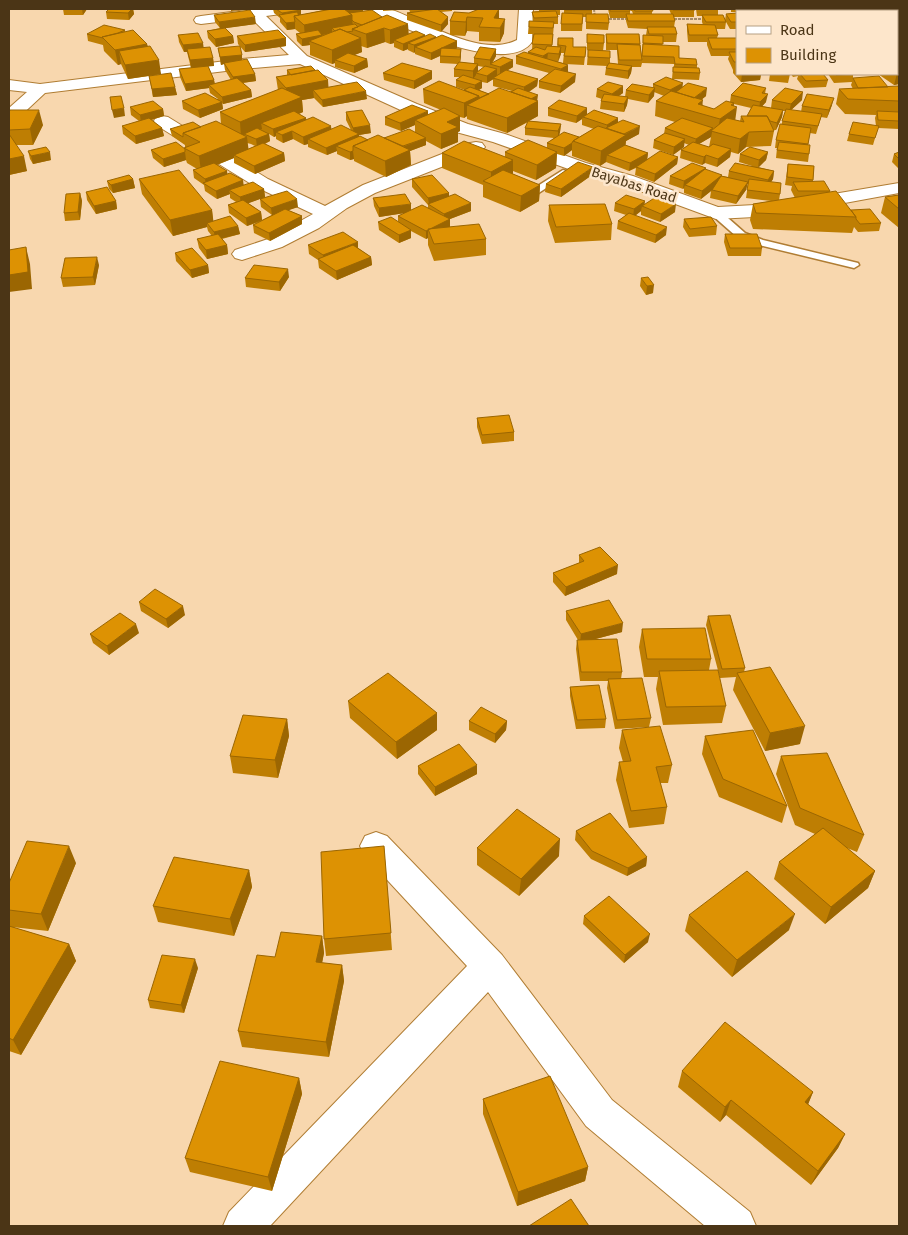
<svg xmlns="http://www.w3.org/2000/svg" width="908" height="1235" font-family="'Fira Sans',sans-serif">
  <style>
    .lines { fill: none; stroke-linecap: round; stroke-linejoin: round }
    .lane-casing { stroke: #b07d33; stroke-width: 3 }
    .street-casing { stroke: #b07d33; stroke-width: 2 }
    .path { stroke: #a58965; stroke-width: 2; stroke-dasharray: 3 1; stroke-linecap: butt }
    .lane { fill: #fff; fill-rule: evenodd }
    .street { fill: #fff; fill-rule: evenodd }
    .wall { fill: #be7e03; fill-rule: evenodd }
    .shaded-wall { fill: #9b6602 }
    .building { fill: #dd9203; stroke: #9b6602 }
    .labels { text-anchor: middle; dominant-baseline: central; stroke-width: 5; stroke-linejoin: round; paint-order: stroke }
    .far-street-label { font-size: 14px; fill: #4b3516; stroke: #fde6cb }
  </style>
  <rect width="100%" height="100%" fill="#f8d7ae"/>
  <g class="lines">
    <g class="lane-casing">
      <path id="lane" d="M563,170L566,171V175L534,196H526L525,194Z
        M716,210L720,211L745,233L763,240L858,263L859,265L854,268L755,244L737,237L712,215L711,213Z"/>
    </g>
    <g class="street-casing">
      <path id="street" d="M254,9H298L296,12L266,16L307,56L417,104L468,124L505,134L586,163L633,176L718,207L774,204L899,183V193L774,216L716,219L621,184L574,171L493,142L456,132L405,112L300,64L242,69L45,93L15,121L9,122V108L27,92L9,90V80L40,84L242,59L289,55L251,18L201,24L196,23L194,20L196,17L201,16Z
        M370,9C375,9 383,8 389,9C424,20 480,59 517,40L519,9H533L532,42C510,73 423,36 396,24C388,20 375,17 370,9Z
        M162,116L168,117L268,179L325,206L363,185L470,143L476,142L482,143L485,147L482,151L375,193L347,208L319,228L282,247L242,260L235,258L232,254L235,250L268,239L313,214L256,187L156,125L154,121L156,117Z
        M376,832L387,836L502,955L612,1100L750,1212L756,1226H705L586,1126L488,992L270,1226H223L229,1212L467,966L365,856L360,846L365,836Z"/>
    </g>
    <path class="path" d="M594,9L595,18
      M838,11L848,10
      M605,19H629
      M670,19H706"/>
    <use href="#lane" class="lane"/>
    <use href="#street" class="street"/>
  </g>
  <path class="wall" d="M63,9H87L83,15H64Z
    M109,9H133L134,14L129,20L107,19L106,12Z
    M273,9H300L301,10V15L328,9H363V11L382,17L409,34L425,35V36L457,41V48L456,49H461V56L460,62L474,64V58L496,49V56L493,62L513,67L507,71L538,79L537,86L529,92L537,101L538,116L529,121L561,124L560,132L559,135L579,137L594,129L582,125V119L576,123L548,116V108L587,114L618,122L639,134L626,141L625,145L648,153L647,159L678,157L677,164L654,182L635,175L636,168L629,171L606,162L600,166L572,156V150L564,156L557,154L556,168L536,180L513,171V174L540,185L539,201L520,212L483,197V185L442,168V153L505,157V152L547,148V143L554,138L525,135V128L528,122L507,133L467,119V116L464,118L460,117V131L458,132V142L441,149L426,141V145L410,151L411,165L386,177L354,161V159L350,160L337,154V151L327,155L308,147V144L304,145L293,139L283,143L276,139V136L274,137L269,134L270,141L265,144L284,153L285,161L255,174L234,163V158L217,165L227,171V174L244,185L264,189L265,197L298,207L288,210L302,216V224L270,241L254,233L253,225L262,221L247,226L229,213L228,205L236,202L230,198V194L217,199L205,191L204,185L194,178L193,170L197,169L187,163L186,160L164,167L153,158L151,150L185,149L184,148H185V145L172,136L170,129L201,127L221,124L220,112L278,90L276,77L287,75V70H315L328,80V88L367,99L323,107L314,98L302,100L303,112L299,114L306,118V120L332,129L351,130L346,120V112L371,133L359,135V136L368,140L384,138L415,132V125L401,131L385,125V117L428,115L441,110L424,103L423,89L465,90L456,87V80L460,77H454V69L458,64L440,63V56L431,60L415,54V52L414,53L408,50V49L403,51L394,47V43L390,44L385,42L367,48L361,46L362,52L354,55L367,59L368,67L354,73L335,67V63L332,64L310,55V45L302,46L297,41L296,34L300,33L295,29L287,30L280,22V18L274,13ZM478,66L484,67L478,71ZM493,79V86L512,91L489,94L479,90L482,88V82L487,83ZM247,143L251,144L255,146L248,149ZM260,199L261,207L272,215L262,220L261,212L248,203Z
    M383,9H399V10L383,11Z
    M409,9H431V10H433V9H452V11L441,12L448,17V24L441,32L407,20V13L410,12Z
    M499,9V19L504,33L500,42L479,41V32L467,31L465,36L450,35V21L469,13Z
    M539,9H560V15H558V24H554L552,46L557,47L558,38L573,47H586L584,65L565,64L568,72L575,82L560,93L539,88V81L549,73L516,64V56L528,54V52L532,50L533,34H528L529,21H533L532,12L539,11ZM561,53H564L563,63L558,62Z
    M564,9H592V14L609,23L608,30L586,29V17H583L582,31H561V24L564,13Z
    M608,9H630V14H633L632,11H631L630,9H652V14H671L669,9H694V17H674L675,21L674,27L677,34L676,42H663L662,45L679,58L697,65V68L700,73L699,80L673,79L683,87L706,96L701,100L703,106L714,109L730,102L731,95L766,88L765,94L766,102L762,106L771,108L772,100H802L791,110L801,112L802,106L832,105L827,118L821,117L816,134L810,133L808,145L809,154L808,162L776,158L777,148H775L776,140L786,111H783L782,117L776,130H774V131L771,146L746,147L738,154L731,152L730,157L717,167L705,163L702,165L680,158L681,150L689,145L684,143V147L673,155L653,148L654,140L664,134L665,128L675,122L655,116L656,101L664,96L654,92V96L648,103L628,99L627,105L624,112L600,109L601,101L602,99L596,97L597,89L623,93L618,96L625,97L626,90L653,88V84L672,79L673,67H674V64L642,63L641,67H632L631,73L628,79L605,75L606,68L607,66L587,65L588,50L610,58V63L618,64L617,50H606V34H639L642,59L643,35H646L647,29L628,28L626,21V18H610ZM734,104L751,108L747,116H741L740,121L735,120ZM711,137L709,147L699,144Z
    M696,9H718V15L725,20L726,14L737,13V29H730L726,22L725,29H716L718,35L717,38H737V74H761L760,80L741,82L733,73V70L728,59L729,56H711L707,45V42H688L687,31V24L703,25L702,22V16H697Z
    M731,9H745V11H737V12H731Z
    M762,9H792L791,11H770V9Z
    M819,9H885L886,11H846V9L821,11Z
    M214,15L256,24L225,28L233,36L234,43L216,47L208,38L207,31L220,28L215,22Z
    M897,20L898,27H899V41L897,39Z
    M125,30V32L147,44L148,47L161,74L151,76L175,87L177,95L153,97L149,76L128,79L121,64L118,65L104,51L103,45L88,41L87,34Z
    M587,34L604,43L603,51L587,50Z
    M178,35L203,48L213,58L214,66H208L214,80L215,84L231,80L225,70L224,64L221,65L218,48L242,55V60L255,74L256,81L243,83L251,90L252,97L223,104L222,103L223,109L200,118L183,109L182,101L218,99L210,93L209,88L186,91L180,77L179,69L191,68L187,52H184L179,42Z
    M237,36L286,38V46L245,52L238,44Z
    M897,54H899V84L894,85L878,74H897Z
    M432,71V79L414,89L384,80L383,73Z
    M770,74H790L788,83L769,81Z
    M791,74H823L828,80L826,87L804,88L797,79L798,76L793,77Z
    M828,74H853V78L899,89V129L878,128L873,145L847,141L849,134L876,126L875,118L876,115L845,114L836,104L839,89H853L851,85L852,82L834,83Z
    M130,107L163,109L164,116L151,120L162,128L164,136L136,144L123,134L122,126L139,121L131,115Z
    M9,112L43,125L33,145H16L27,171L9,175Z
    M28,151L51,160L33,164L30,159Z
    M768,152L766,160L758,167L774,171L773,179L771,182L780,194L779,200L795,198L791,190L792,186L785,185L788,164L814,166L813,181L830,191V192L851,210L881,223L879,231L858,232L854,227L852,233L753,229L750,220L753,204L771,201L746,198L748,184H747L746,190L736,204L710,198L711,191L701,199L684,193V188L683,189L669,184L670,176L706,168L705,170L722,176L728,177L729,171L752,166L739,162L740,154Z
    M899,152V169L892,162L894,154Z
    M592,175L561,197L545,192L546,184Z
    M133,179L135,188L113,193L109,189L107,181Z
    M139,179L212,210L213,221L238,226L240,234L222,239L227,245L228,254L207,259L199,248L197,239L212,236L208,231L207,227L173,236L142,194Z
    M412,179L449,193V196L471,211L450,219V227L486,239V255L434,261L428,245V238L426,239L411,231V238L399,243L379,230L378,222H398V216L405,213L379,217L374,206L373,198L411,210L428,208V205L412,187Z
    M86,192L116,201L117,209L96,214L87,200Z
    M80,193L82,201L80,220L65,221L64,213Z
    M899,195V228L881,213L885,197Z
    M645,201L644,205L675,212L660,222L641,215V211L635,216L666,235L655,243L617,229L618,221L626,215L614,211L615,203Z
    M549,205L612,224L611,240L555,243L548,221Z
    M684,219L717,226L716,235L689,237L683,227Z
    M725,234L762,248L761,256H728L724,242Z
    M308,245L358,248L371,257L372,265L337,280L319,268L318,260L309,254Z
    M175,253L208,265L209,273L192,278L176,261Z
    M99,265L95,285L63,287L61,278Z
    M289,277L280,291L246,287L245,278Z
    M641,278L653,293L646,295L640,286Z
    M477,418L514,432V441L482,444L477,427Z
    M579,555L617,574L565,596L553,582V573L579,563Z
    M139,602L185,615L168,628L141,611Z
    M566,611L622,632L592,640L622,672L621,679L651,718L649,727L615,729L607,688L608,681H580L576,649L577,640H578L566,620Z
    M708,616L745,668L744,672L800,744L765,751L733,690L736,677L720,678L706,625Z
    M642,629L711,659L709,670L726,706L722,723L663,725L656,689L658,677H644L639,647Z
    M139,633L109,655L93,643L90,634Z
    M570,687L606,719L605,728L576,729L570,696Z
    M348,701L437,713V730L397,759L350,718Z
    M287,719L289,736L278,778L233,773L230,756Z
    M469,721H507L506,730L495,743L469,730Z
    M622,730L672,765L668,783H660L667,807L664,824L629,828L616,780L619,762H623L619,748Z
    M705,736L787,806L782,823L719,797L702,754Z
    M781,756L864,835L857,852L847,848L875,871L868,888L825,924L774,879L779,862L815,834L795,825L776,774Z
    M418,766L477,774L435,796L418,774Z
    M576,831L647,857L646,866L627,876L591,859L575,840Z
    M384,846L392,950L326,956L324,939Z
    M477,848L559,856L519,896L477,865Z
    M76,863L48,931L12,927L69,944L76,961L21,1055L9,1051V883Z
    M249,870L252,887L234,936L158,922L153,906Z
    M689,915L789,930L732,977L685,931Z
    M584,916L648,942L624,963L583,924Z
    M322,936L324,953L322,963L342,965L344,981L329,1057L242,1047L238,1031L275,957Z
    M198,968L184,1013L150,1008L148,1000Z
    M682,1071L813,1092L808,1104L845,1134L838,1148L811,1185L726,1115L720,1122L678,1087Z
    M299,1078L302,1094L272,1191L190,1172L185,1158Z
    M483,1099L588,1167L585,1181L517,1206L483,1114Z"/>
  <path class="shaded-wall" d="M82,9H87L83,15Z
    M132,9H133L134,14L129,20L128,13Z
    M231,9H247L231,11Z
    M351,9H363V14L352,16L353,29L332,28V33L322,35L323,42L309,41L310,45L302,46V39L305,38L304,25L336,11Z
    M499,9V22L494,18Z
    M822,9H846L821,11Z
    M301,10V17L294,16L282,18V13Z
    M255,17L256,24L220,29L219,22Z
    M448,17V24L441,32V25Z
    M467,17V31L465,36L466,22Z
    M505,19L504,33L500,42V28Z
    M295,22V29L287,30L286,23Z
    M897,22H899L898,29H897Z
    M408,24L409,38L394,40V43L390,44V30Z
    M384,28L385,42L367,48L366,34Z
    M425,35V41L436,37V44L415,47V52L414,53V45L408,43V49L403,51V44Z
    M233,36L234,43L216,47L215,39Z
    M286,38V46L245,52V45Z
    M361,38L362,52L340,61L335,60V63L332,64V50Z
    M457,41V48L431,60V53Z
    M203,43L204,50L184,52L183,45Z
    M147,44L150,58L119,51L121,64L118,65L115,50Z
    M561,47V54L558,62L559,54Z
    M461,49V56L460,64V57Z
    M496,49V56L491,64H490V60Z
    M548,53L547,61L543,63V56Z
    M242,55V63H224V64L221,65L220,57Z
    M213,58L214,66L191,68L190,60Z
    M367,59L368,67L354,73V66Z
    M159,60L161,74L128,79L125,65Z
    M513,60V67L500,74V67Z
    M478,64V72L476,73V75L473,79V71Z
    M568,65V72L560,76L561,69Z
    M632,66L631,73L628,79V71Z
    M497,69V77L487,83V76Z
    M898,70H899V84L894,85Z
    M432,71V79L414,89V81Z
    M255,74L256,81L233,84V77Z
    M576,74L575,82L560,93L561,86Z
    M742,74H761L760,80L741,82Z
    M538,79L537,86L524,95V87Z
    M214,80L215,87L209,85V88L186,91L185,84Z
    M328,80L329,95L313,90L314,98L302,100L303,112L268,126L261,123L262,129L247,135L244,134V136L241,137L240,122L287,103L286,88Z
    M482,81V88L474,93L475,85Z
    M683,83L682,90L669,98L670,90Z
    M623,86V93L612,101V94Z
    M175,87L177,95L153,97L152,89Z
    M655,88L654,96L648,103L649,95Z
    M707,88L706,96L692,107L693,99Z
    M251,90L252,97L223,104L222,97Z
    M366,91L367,99L323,107L322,100Z
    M803,92L802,100L789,112L791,104Z
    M768,94L766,102L759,110L760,102Z
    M538,95L537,102L538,101V116L507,133V118L528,100Z
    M479,96V109L467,105V116L464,118V103Z
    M628,97L627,105L624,112V104Z
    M834,98L832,105L827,118L829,110Z
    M703,100L701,114L698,104Z
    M222,102L223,109L200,118L198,110Z
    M734,103L733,110L737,107L735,122L717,133L720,119Z
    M124,108L125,116L114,118L112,110Z
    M587,108V115L583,117L582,119L576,123L577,116Z
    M163,109L164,116L141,123L140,115Z
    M39,110L43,125L33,145L30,129Z
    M783,110L782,117L776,130L777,123Z
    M428,111V119L415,120V125L401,131L400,123Z
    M460,116V131L458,132V142L441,149V134L447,122Z
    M306,118L307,125L276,132V136L274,137L273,129Z
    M618,118V126L607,128V125Z
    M561,124L560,132L558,139V131Z
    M370,125L371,133L359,135V141L336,146L337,151L327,155L326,148L354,135L353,128Z
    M331,126L332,134L308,139V144L304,145L303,137Z
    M640,126L639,134L626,141L625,151L607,155L606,162L600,166L601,151L624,135Z
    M162,128L164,136L136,144L135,136Z
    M713,128L711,137L694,147L696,139Z
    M292,131L293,139L283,143L282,135Z
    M749,132L746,147L738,154L740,139Z
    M269,134L270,141L257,147L256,139Z
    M247,137L249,153L234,155V158L201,171L199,156Z
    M426,138V145L410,151L411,165L386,177L385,161L400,148Z
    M685,139L684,147L673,155L674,147Z
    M572,143V150L564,156V148Z
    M731,149L730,157L717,167L718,159Z
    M353,151L354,159L350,160V152Z
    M50,152L51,160L33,164L31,156Z
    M185,152L186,160L164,167L163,159Z
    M557,152L556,168L536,180L537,165Z
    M768,152L766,160L758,168L759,160Z
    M284,153L285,161L255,174L254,166Z
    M648,153L647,161L629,171L630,163Z
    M706,155L705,163L702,165L704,157Z
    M24,156L27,171L9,175V159Z
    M678,157L677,164L654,182L655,174Z
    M513,160V175L491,184V172Z
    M593,167L592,175L561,197V189Z
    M706,168L704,176L685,185L684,188L683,189L684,181Z
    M227,171L228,179L206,185L205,179Z
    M774,171L773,179L767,188L768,180Z
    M722,175L721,183L701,199L702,191Z
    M133,179L135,188L113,193L111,185Z
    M243,180L244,188L229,190L230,194L217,199L216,191Z
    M748,182L746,190L736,204L738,196Z
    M540,185L539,201L520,212L521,196Z
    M264,189L265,197L241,206L240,197Z
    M80,193L82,201L80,220L78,212Z
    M449,193V201L429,204L428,198Z
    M297,199L298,207L272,216L271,208Z
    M116,201L117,209L96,214L94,206Z
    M645,201L644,207L642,206L641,211L633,217L634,209Z
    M471,203V211L450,219V227L428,230L444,222V214Z
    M411,204V212L379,217V208Z
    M676,204L675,212L660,222L661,214Z
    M212,210L214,226L207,223V227L173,236L170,220Z
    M261,212L262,220L247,226L246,218Z
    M302,216V224L270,241L269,233Z
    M238,226L240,234L215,240L214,232Z
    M667,227L666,235L655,243L656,235Z
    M411,230V238L399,243V235Z
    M428,230V238L426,239V231Z
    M358,242V250L323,263V255Z
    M227,245L228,254L207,259L206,250Z
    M26,247L30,264L32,289L9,292V275Z
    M97,257L99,265L95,285L93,277Z
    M371,257L372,265L337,280L336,271Z
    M208,265L209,273L192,278L190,270Z
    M288,269L289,277L280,291L279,282Z
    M654,285L653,293L646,295L647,286Z
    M618,565L617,574L565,596L566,587Z
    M183,606L185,615L168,628L166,619Z
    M623,623L622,632L580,643L581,634Z
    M136,624L139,633L109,655L107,646Z
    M437,713V730L397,759L396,742Z
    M287,719L289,736L278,778L275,760Z
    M507,721L506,730L495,743V734Z
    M805,726L800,744L765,751L770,733Z
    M477,765V774L435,796V787Z
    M560,839L559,856L519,896L521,879Z
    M69,846L76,863L48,931L41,914Z
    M647,857L646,866L627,876L628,868Z
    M249,870L252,887L234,936L230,919Z
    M875,871L868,888L825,924L831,907Z
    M795,914L789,930L732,977L737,960Z
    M650,934L648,942L624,963L625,955Z
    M322,936L324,953L319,978L316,962Z
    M69,944L76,961L21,1055L13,1040Z
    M195,959L198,968L184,1013L181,1005Z
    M342,965L344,981L329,1057L326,1042Z
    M299,1078L302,1094L272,1191L268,1177Z
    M813,1092L807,1107L805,1102Z
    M731,1100L726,1115L720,1122L725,1107Z
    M845,1134L838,1148L811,1185L818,1171Z
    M588,1167L585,1181L517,1206L518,1192Z"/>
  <path class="building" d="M109,9H132L128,13L106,12Z
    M276,9H300L301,10L282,13Z
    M332,9H344L352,15L304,25L294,16Z
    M437,9L448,17L441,25L407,13Z
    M479,9H499L494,18L505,19L500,28L479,27L483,18L467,17L466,22L450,21L454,12L469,13Z
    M565,9H592V10H565Z
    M610,9H630V11H610Z
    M634,9H652L653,11H635Z
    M672,9H694L695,10H673Z
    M811,9L814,11H796Z
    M852,9H885L886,10L872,11H856Z
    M250,10L255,17L219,22L214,15Z
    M372,10L382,17L362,25L354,22L352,20V15L349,13Z
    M556,11L558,17L534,18L532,12Z
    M297,12L299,15L294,16L295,22L286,23L279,15Z
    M562,13L583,14L582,24H561Z
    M737,13V22H731L726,14Z
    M586,14H608L609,23L586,22Z
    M626,14H673L675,21H628Z
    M387,15L408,24L390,30L384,28L366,34L352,29Z
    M702,15H723L726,22H706Z
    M529,21L554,22L553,28L529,27Z
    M355,24L358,27L352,29L353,31L347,32L340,29L335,31L332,28Z
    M687,24L715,25L718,35H689Z
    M104,25L125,30L118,33L102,37L103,38L87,34Z
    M647,27H675L677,34H649Z
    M897,27H899V33L897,31Z
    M225,28L233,36L215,39L207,31Z
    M340,29L361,38L332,50L309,41Z
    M133,30L147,44L115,50L102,37Z
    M278,30L286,38L245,45L237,36Z
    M318,30L322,35L302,39L296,34Z
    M416,31L425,35L403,44L394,40Z
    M198,33L203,43L183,45L178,35Z
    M430,34L436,37L414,45L408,43Z
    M534,34H553L552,45L532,44Z
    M587,34L604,35V43H587Z
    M606,34H639L640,44L607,43Z
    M442,35L457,41L431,53L415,47Z
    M643,35L663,36V44L643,43Z
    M558,38H573V47H586L585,57L564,56L566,46L558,45Z
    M708,38H737V49H712Z
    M617,44L640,45L642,60H619Z
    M643,44L679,46V58L696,59L697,65L675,64L674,57L642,56Z
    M150,46L159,60L125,65L119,51Z
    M240,46L242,55L220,57L218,48Z
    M547,46L561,47L559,54L548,53L543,56L528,52L536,47L545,50Z
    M210,47L213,58L190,60L187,49Z
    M480,47L496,49L490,60L474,58Z
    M441,48L461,49L460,57L440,56Z
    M588,50L610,51V58L588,57Z
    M524,52L568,65L561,69L516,56Z
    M729,52H737V62H734Z
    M348,53L367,59L354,66L335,60Z
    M897,54H899V70H897Z
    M503,57L513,60L500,67L490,64Z
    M247,59L255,74L233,77L224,63Z
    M459,62L478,64L473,71L454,69Z
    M402,63L432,71L414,81L383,73Z
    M609,63L632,66L628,71L606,68Z
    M208,66L214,80L185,84L179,69Z
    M311,66L315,70L291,75L287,70Z
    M485,66L497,69L487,76L476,73Z
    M673,67L699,68L700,73L673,72Z
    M555,69L576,74L561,86L539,81Z
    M318,70L328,80L286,88L276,77Z
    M506,70L538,79L524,87L493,78Z
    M171,73L175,87L152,89L149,76Z
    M773,74H790L789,75Z
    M800,74H823L828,80L806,81Z
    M835,74H854L836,75Z
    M463,75L482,81L475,85L456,80Z
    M879,76L888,87L858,88L853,78Z
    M666,77L683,83L670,90L653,84Z
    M237,78L251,90L222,97L209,85Z
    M439,81L479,96L464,103L423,89Z
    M357,82L366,91L322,100L313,90Z
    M608,82L623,86L612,94L597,89Z
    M688,83L707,88L694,98L676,92Z
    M743,83L766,88L762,93L768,94L760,102L731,95Z
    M632,84L655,88L649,95L626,90Z
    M898,86L899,89V101L848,99L839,89Z
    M470,87L489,94L479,98V96L464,90Z
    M282,88L302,97L240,122L220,112Z
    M499,88L538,101L507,118L467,105Z
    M518,88L538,95L531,99L511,92Z
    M785,88L803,92L791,104L772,100Z
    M671,91L703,100L698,104L714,109L726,101L734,103L731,105L737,107L720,119L656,101Z
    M205,93L222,102L198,110L182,101Z
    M604,94L628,97L624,104L601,101Z
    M807,94L834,98L829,110L802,106Z
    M121,96L124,108L112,110L110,97Z
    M559,100L587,108L577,116L548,108Z
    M153,101L163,109L140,115L130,107Z
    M412,105L428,111L400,123L385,117Z
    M753,105L783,110L777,123L770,121L767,116H747Z
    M444,108L460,116L447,122L458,127L441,134L415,120Z
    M786,109L822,114L818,126L782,121Z
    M10,110H39L30,129L9,130V112Z
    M362,110L370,125L353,128L346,112Z
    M594,110L618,118L607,125L583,117Z
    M294,111L306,118L273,129L261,123Z
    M877,111L899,112V121L878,120Z
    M741,116H767L774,131L749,132L740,139L711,131L727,118L744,122Z
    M313,117L331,126L303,137L292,131L282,135L276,132Z
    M149,118L162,128L135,136L122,126Z
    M682,118L713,128L696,139L665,128Z
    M623,120L640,126L624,134L606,128Z
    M216,121L247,137L199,156L184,148L200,142L183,133Z
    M528,121L561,124L558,131L525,128Z
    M193,122L201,127L183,133V137L170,129Z
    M853,122L879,126L875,138L849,134Z
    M780,124L811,128L808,144L776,140Z
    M341,125L359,134L326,148L308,139Z
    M598,126L626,135L601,151L573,141Z
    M257,128L269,134L256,139L244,134Z
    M409,129L426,138L403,146L384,138Z
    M564,132L579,137L573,141L572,143L564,148L547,143Z
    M665,133L685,139L674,147L654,140Z
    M9,134L24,156L9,159Z
    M378,135L410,150L385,161L353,146Z
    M360,136L368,140L353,146V151L350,152L336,146Z
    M528,140L557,152L537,165L505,152Z
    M464,141L513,160L491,172L442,153Z
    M176,142L185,149V152L163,159L151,150Z
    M693,142L709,147L713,144L731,149L718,159L706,155L704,157L681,150Z
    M779,142L810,145L809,154L777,150Z
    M263,143L284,153L254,166L234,155Z
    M625,145L648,153L630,163L607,155Z
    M46,147L50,152L31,156L28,151Z
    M750,147L768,152L759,160L740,154Z
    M660,151L678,157L655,174L636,167Z
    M899,152V159L894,154Z
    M578,162L593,167L561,189L546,184Z
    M214,163L227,171L205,179L193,170Z
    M692,163L706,168L684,181L670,176Z
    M735,163L774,171L768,180L729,171Z
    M788,164L814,166L813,180L787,177Z
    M705,169L722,175L702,191L685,185Z
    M179,170L212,210L170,220L139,179Z
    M503,170L540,185L521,196L483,181Z
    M230,173L243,180L216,191L203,183Z
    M129,175L133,179L111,185L107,181Z
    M432,175L449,193L428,198L412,179Z
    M721,176L748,182L738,196L712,190Z
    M749,179L781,183L780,194L747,190Z
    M824,181L830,191H798L793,182Z
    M253,182L264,189L240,197L229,190Z
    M107,187L116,201L94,206L86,192Z
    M287,191L297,199L271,208L260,199Z
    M836,191L856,217L756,213L753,204Z
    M80,193L78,212L64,213L66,194Z
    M405,194L411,204L379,208L373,198Z
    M455,194L471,203L444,214L428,204Z
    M626,195L645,201L634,209L615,203Z
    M899,195V209L885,197Z
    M656,197L676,204L661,214L642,206Z
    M243,200L261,212L246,218L228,205Z
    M605,204L612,224L556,227L549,205Z
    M422,205L450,219L426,231L398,216Z
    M285,209L302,216L269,233L253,225Z
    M870,209L881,223L860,224L856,219V217L851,210Z
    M629,213L667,227L656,235L618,221Z
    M230,216L238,226L214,232L207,223Z
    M391,217L411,230L399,235L378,222Z
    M711,217L717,226L690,229L684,219Z
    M479,224L486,239L434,244L428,229Z
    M343,232L358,242L323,255L308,245Z
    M218,234L227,245L206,250L197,239Z
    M725,234H757L762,248H730Z
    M353,245L371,257L336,271L318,259Z
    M26,247L28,272L9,275V250Z
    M192,248L208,265L190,270L175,253Z
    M97,257L93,277L61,278L65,258Z
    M254,265L288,269L279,282L245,278Z
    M648,277L654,285L647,286L641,278Z
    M509,415L514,432L482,435L477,418Z
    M600,547L618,565L566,587L553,573L584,561L579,555Z
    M155,589L183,606L166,619L139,602Z
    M609,600L623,623L581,634L566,611Z
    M120,613L136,624L107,646L90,634Z
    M730,615L745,668L722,669L708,616Z
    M705,628L711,659H647L642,629Z
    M617,639L622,672H581L577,640Z
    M770,667L805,726L770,733L737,673Z
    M718,670L726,706L666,707L659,671Z
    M388,673L437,713L396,742L348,701Z
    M642,678L651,718L617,720L608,679Z
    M599,685L606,719L577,720L570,687Z
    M481,707L507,721L495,734L469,721Z
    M243,715L287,719L275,760L230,756Z
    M660,726L672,765L656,767L667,807L631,811L619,762L631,761L622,730Z
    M753,730L787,806L723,779L705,736Z
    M459,744L477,765L435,787L418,766Z
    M827,753L864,835L800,808L781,756Z
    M517,809L560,839L521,879L477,848Z
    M610,813L647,857L628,868L592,851L576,831Z
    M823,828L875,871L831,907L779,862Z
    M27,841L69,846L41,914L9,910V883Z
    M384,846L391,933L324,939L321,852Z
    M174,857L249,870L230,919L153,906Z
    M747,871L795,914L737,960L689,915Z
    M609,896L650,934L625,955L584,916Z
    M9,926L69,944L13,1040L9,1038Z
    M281,932L322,936L316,962L342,965L326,1042L238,1031L257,955L275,957Z
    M162,955L195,959L181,1005L148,1000Z
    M725,1022L813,1092L805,1102L845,1134L818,1171L731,1100L725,1107L682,1071Z
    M220,1061L299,1078L268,1177L185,1158Z
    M550,1076L588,1167L518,1192L483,1099Z
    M571,1199L589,1226H529Z"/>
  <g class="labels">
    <g class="far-street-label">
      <text transform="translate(634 185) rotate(18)">Bayabas Road</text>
    </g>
  </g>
  <rect width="908" height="1235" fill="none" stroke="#4b3516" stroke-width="20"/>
  <rect x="736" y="10" width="162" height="65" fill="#fde6cb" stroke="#b69f83"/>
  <rect x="746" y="26" width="25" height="8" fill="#ffffff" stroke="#b69f83"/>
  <text x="780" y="35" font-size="15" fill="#4b3516">Road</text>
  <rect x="746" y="48" width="25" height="15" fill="#dd9203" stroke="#b69f83"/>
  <text x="780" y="60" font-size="15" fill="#4b3516">Building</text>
</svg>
